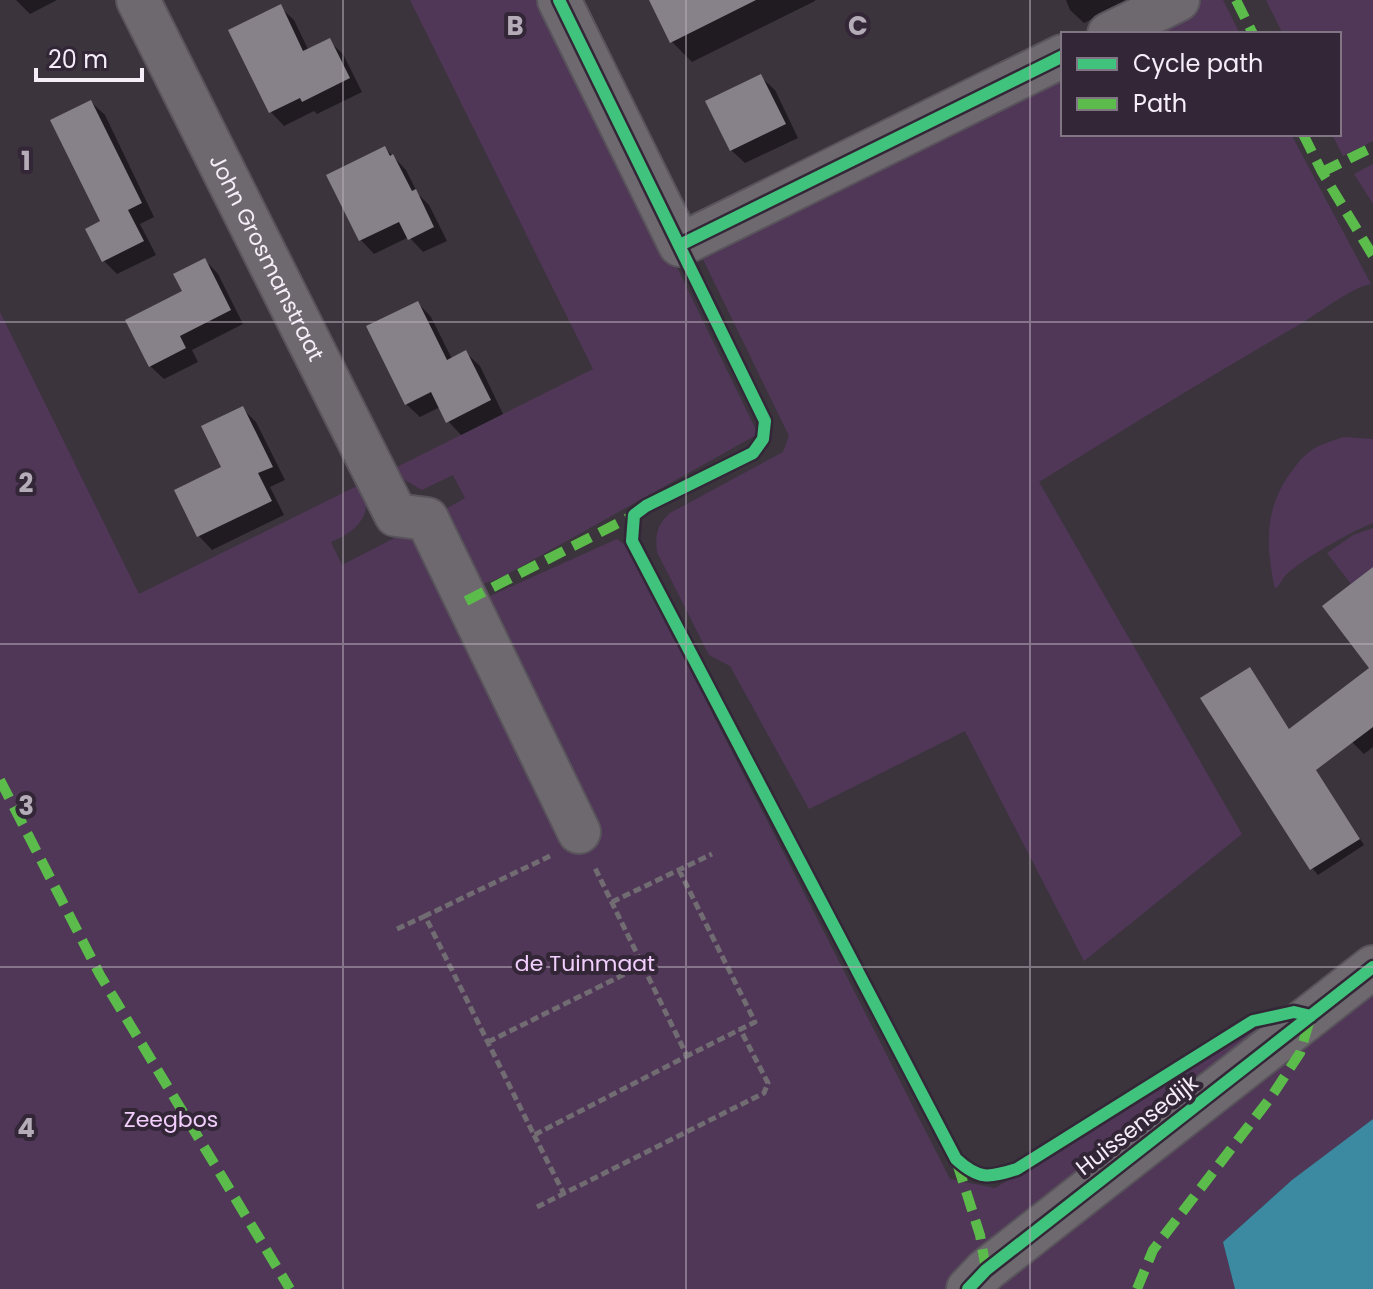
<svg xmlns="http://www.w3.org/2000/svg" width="1373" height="1289" font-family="Poppins,sans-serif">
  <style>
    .green { fill: #503758 }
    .water { fill: #3c8aa1 }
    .shadow { fill: #0007 }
    .building { fill: #878289 }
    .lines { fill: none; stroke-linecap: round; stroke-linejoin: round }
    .minor-casing { stroke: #59535b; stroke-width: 46 }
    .path { stroke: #716b72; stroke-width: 5; stroke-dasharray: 8 4; stroke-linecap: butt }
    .minor { stroke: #6e696f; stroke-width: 42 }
    .quiet { stroke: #5cbc4b; stroke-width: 10; stroke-dasharray: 20 10; stroke-linecap: butt }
    .cycleway-casing { stroke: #332637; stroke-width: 17 }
    .cycleway { stroke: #40c37c; stroke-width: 12 }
    .grid { fill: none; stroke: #b4acb7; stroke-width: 2; stroke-opacity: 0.55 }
    .labels { text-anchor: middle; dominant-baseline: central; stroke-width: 8; stroke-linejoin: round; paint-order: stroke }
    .street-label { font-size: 22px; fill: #f5edf8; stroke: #332637 }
    .park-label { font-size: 22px; fill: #f1cefc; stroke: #332637 }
    .grid-label { font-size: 26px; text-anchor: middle; font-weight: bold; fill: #b4acb7; stroke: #332637; stroke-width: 8; stroke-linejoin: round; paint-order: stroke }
  </style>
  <rect width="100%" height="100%" fill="#3b343d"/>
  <path class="green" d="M410,0H547L758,434L504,576L473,588L435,515L465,498L453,475L422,490L389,471L593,369Z
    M1202,0H1223L1240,34H1133Z
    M1266,0H1373V141L1343,156L1332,134H1339V34H1283Z
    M1063,69V134H1291L1371,284C1352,287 1316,315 1297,326C1210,376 1124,429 1039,482L1242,834L1084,961L965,731L809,809L730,666L709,655L657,552C655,534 657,525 670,513L783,452L789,436L698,249Z
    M1373,164V204L1354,174Z
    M0,312L139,594L363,483C374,514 358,531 331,542L342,565L416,527L479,601L617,539L627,546L950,1179L995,1188L1251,1031L1272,1026L950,1289H0Z
    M1344,437L1373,439V523C1352,531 1298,561 1283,578C1281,582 1279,586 1275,589C1266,547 1264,511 1289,475C1297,464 1303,455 1315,448C1324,443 1335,440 1344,437Z
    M1373,528V567L1351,584L1327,553L1353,535Z
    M1373,979V1119L1292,1180L1223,1242L1235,1289H992Z"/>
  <path class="water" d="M1373,1119V1289H1235L1223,1242L1292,1180Z"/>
  <path class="shadow" d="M16,0H57L30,14Z
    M651,0H815V1L692,62L671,41Z
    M1066,0H1130L1084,23L1070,10Z
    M280,7L294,20L309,51L329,41L343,54L362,92L317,114L314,111L284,126L271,112Z
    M761,77L775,90L798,138L745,163L731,150Z
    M91,102L105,115L154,217L140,224L156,255L117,274L104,261Z
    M385,148L406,170L418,194L429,205L447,241L423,252L409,237L374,254L361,240L329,176Z
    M205,260L218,274L243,324L192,350L198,362L164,379L150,366L184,292Z
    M418,303L431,317L452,359L466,353L480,366L503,414L461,435L448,421L440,407L420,417L406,404Z
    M242,408L256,422L285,480L270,487L284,515L212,550L199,536L176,491L223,468Z
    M1373,570V747L1364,754L1352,742L1372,668Z
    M1255,676L1364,845L1318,875L1312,868Z"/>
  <path class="building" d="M649,0H756L670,43Z
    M281,4L303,51L330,38L350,78L302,102L300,98L269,113L228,30Z
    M761,74L786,124L730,151L705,101Z
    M91,100L142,203L128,210L144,241L102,262L85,229L100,221L50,120Z
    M385,146L390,156L393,154L412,191L416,189L434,227L408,240L399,222L359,241L326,175Z
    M205,258L231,310L180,336L186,348L149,367L125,320L182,291L173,274Z
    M418,301L447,360L466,350L491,400L446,423L431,392L405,405L366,326Z
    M243,406L273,467L258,473L272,501L197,537L174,490L221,467L201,426Z
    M1373,567V727L1316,770L1360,839L1310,870L1200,698L1250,667L1289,729L1369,668L1322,606Z"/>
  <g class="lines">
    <g class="minor-casing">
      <g id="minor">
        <path id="s1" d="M138,0L396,515L427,519L579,832"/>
        <path d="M559,0L680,245L1063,56"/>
        <path d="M1109,34L1178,0"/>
        <path d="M968,1289L986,1270L1373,967"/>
      </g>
    </g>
    <path class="path" d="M550,856L425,916L534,1135L687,1056L594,866
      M679,870L755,1022L687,1056
      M612,902L712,854
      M397,929L425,916
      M488,1042L641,966
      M534,1135L564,1194
      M537,1207L764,1093L768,1083L740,1029"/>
    <use href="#minor" class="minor"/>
    <path class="quiet" d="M1236,0L1253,34
      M1303,134L1322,172L1373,256
      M1322,172L1373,147
      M466,601L634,515
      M0,780L100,975L290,1289
      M957,1163L980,1235L986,1270
      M1137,1289L1153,1250L1271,1097L1300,1053L1310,1019"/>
    <g class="cycleway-casing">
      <path id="cycleway" d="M559,0L765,421L763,439L753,453L646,506L634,515L632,541L956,1159C979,1180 988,1178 1017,1169L1253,1021L1294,1012L1311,1016
        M680,245L1063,56
        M968,1289L986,1270L1373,967"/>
    </g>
    <use href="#cycleway" class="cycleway"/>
  </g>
  <path class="grid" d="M343,0V1289M686,0V1289M1030,0V1289M0,322H1373M0,644H1373M0,967H1373"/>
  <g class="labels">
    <g class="street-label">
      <text stroke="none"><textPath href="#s1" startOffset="288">John Grosmanstraat</textPath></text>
      <text transform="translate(1137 1125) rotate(-38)">Huissensedijk</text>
    </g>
    <g class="park-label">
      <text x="585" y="963">de Tuinmaat</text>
      <text x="171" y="1119">Zeegbos</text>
    </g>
  </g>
  <g class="grid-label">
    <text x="515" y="35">B</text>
    <text x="858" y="35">C</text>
    <text x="26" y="170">1</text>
    <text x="26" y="492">2</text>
    <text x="26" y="815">3</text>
    <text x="26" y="1137">4</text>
  </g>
  <rect x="1061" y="32" width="280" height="104" fill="#332637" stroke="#817684" stroke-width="2"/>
  <rect x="1077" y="58" width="40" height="12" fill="#40c37c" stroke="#817684" stroke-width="2"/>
  <text x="1133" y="72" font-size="24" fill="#f5edf8">Cycle path</text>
  <rect x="1077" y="98" width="40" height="12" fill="#5cbc4b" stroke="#817684" stroke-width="2"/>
  <text x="1133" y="112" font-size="24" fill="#f5edf8">Path</text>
  <path d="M36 68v12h106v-12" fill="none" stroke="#f5edf8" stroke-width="4"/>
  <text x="48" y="68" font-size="24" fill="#f5edf8" stroke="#332637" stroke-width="6" paint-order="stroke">20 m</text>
</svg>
